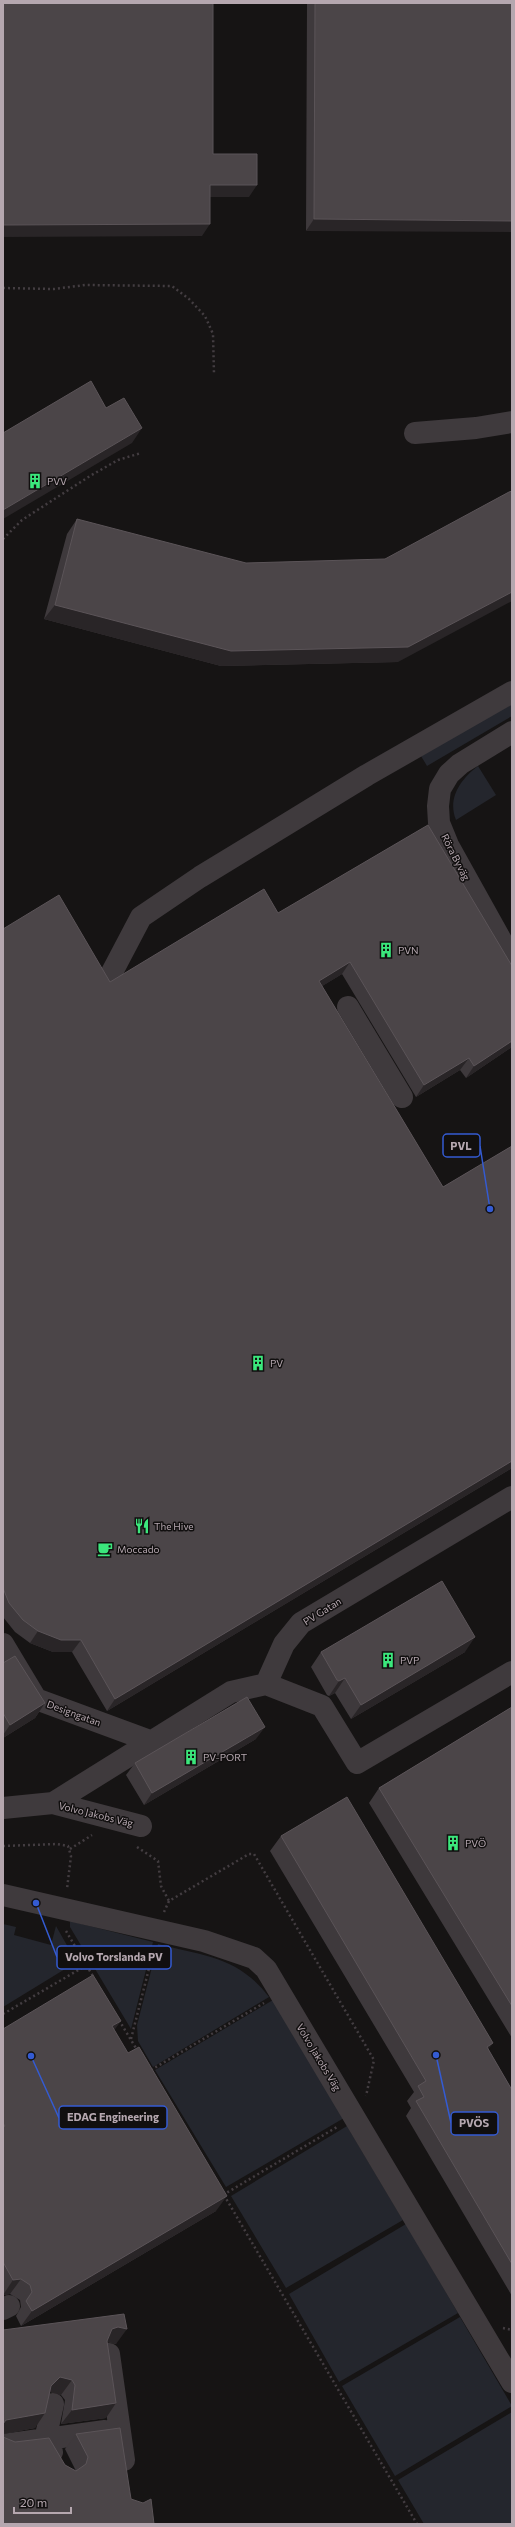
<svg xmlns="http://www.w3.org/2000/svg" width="515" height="2527" font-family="Commissioner,sans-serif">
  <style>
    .green { fill: #24262d }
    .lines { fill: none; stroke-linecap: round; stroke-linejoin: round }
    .path { stroke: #433d41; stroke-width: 2.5; stroke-dasharray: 2 3; stroke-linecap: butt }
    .minor { stroke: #3f3a3d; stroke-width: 22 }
    .wall { fill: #3e393c }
    .shaded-wall { fill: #292527 }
    .building { fill: #4b4548; stroke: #5b5458 }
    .labels { text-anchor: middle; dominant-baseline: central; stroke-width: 3; stroke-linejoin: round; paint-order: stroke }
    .poi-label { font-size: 10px; fill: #b5a7af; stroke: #110f0f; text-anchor: start }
    .street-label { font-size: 10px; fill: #b5a7af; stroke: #110f0f }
    .leader { fill: none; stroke: #345bd2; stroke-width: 1.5 }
    .callout-dot { fill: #345bd2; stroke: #110f0f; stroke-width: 1.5 }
    .callout { fill: #110f0f; stroke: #345bd2; stroke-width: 1.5 }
    .callout-label { font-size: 11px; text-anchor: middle; font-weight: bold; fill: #b5a7af }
  </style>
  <rect width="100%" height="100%" fill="#161414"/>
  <path class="green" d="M512,701V716L427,766L421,756Z
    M478,766L496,795L456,820C447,798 461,779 478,766Z
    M70,1921L153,1942L131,2029L70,1927Z
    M3,1924L16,1927L14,1935L51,1945L56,1926L73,1956L70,1966L3,2007Z
    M158,1944C204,1956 239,1957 269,1997L153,2067L138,2041L137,2025Z
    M273,2000L344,2118L226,2187L155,2070Z
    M347,2126L403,2220L286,2288L231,2196Z
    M406,2224L458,2313L339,2382L289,2294Z
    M460,2317L512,2406L395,2476L342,2386Z
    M512,2412V2524H424L398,2480Z"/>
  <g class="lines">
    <path class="path" d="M3,288L54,289L85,285L172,286L189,299L205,316L213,334L214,374
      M3,539L22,520L90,476L118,460L141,453
      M3,1846L57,1844L68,1846L71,1856L67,1889
      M137,1847L158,1861L161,1886L169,1901
      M70,1849L92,1835
      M164,1912L169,1901L249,1854H254L374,2060L366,2096
      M66,1931L94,1978
      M3,2014L87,1965
      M119,2020L137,2050
      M131,2039L154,1949
      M151,2070L264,2003
      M223,2195L337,2127
      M224,2195L417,2524
      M503,2328L512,2330"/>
    <path class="minor" d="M415,433L476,428L512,422
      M512,732L460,764L449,774L440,789L438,806L439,823L448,845L512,960
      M110,976L141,917L200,877L367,775L512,692
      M348,1007L402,1097
      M3,1644L36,1699L150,1741
      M266,1684L322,1706L357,1763L512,1672
      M53,1803L231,1692L266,1684L284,1644L301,1623L512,1497
      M3,1808L53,1803L141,1826
      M3,1895L204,1941L254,1958L266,1969L512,2382
      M3,2309L9,2306
      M109,2354L124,2460
      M3,2445L105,2431
      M52,2452L45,2440L53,2404"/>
  </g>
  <path class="wall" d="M307,3H512L306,231Z
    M77,519L398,662L221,666L44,619L67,534Z
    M278,913L512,966V1047L466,1078L460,1070L416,1097L342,974L322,986L443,1187L512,1146V1468L107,1711L72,1652H53L30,1643L15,1632L3,1617V929L110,982Z
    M321,1652H465L351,1719L335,1693L329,1696L327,1695L311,1667Z
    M3,1663L45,1703L35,1718L3,1738Z
    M512,1707V2038L369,1803L379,1788Z
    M256,1739L144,1805L126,1775L135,1763Z
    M281,1836L488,2049L512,2090V2296L406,2116L411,2108L407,2101L414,2092L270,1851Z
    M3,2029L114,2030L216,2211L21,2326L16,2316L21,2307L20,2300L10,2294L3,2295Z
    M124,2314L116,2344L107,2342L106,2418L61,2424L65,2400L61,2395L50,2392L35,2428L3,2434Z
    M76,2434L131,2499L3,2437L65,2465L76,2471L65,2449Z"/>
  <path class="shaded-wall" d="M210,185H257L249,197H202Z
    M314,219L512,221V232L306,231Z
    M210,224L202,236L3,237V225Z
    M142,428L132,443L3,519V510Z
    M512,592V601L398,662L221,666L44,619L55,605Z
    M350,962L342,974L311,993L319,981Z
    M512,1041V1047L466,1078L474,1066Z
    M469,1058L460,1070L416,1097L424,1085Z
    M512,1461V1468L107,1711L115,1699Z
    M38,1631L81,1640L72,1652H53L30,1643Z
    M475,1637L465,1652L351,1719L361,1705Z
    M345,1678L335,1693L329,1696L339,1681Z
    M45,1703L35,1718L3,1738V1735L10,1725Z
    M265,1727L256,1739L144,1805L152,1793Z
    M121,2021L110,2036L112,2026Z
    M493,2043L482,2058L487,2047Z
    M227,2196L216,2211L21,2326L32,2311Z
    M21,2279L10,2294L3,2295L13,2280Z
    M118,2327L127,2329L116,2344L108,2342L102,2344L112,2329Z
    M60,2377L72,2380L61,2395L50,2392L51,2386Z
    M116,2403L106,2418L61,2424L72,2410Z
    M45,2413L35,2428L3,2434V2424L6,2420Z"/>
  <path class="building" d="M3,3H213V154H257V185H210V224L3,225Z
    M315,3H512V221L314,219Z
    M91,381L106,408L124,398L142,428L3,510V433Z
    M512,491V592L408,647L231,651L55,605L77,519L246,563L385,559L509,492Z
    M428,825L512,966V1041L474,1066L469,1058L424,1085L350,962L319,981L443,1187L512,1146V1461L115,1699L81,1640H61L38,1631L23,1620L9,1603L3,1588V929L59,895L110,982L264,889L278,913Z
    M442,1581L475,1637L361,1705L345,1678L339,1681L337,1680L321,1652Z
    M15,1656L45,1703L10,1725L3,1713V1663Z
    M247,1697L265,1727L152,1793L135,1763Z
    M512,1707V2006L379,1788Z
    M347,1797L493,2043L487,2047L512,2090V2264L416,2101L424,2097L418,2086L426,2081L281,1836Z
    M93,1975L121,2021L112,2026L128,2053L139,2047L227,2196L32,2311L26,2301L32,2292L30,2285L21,2279L13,2280L3,2262V2127L5,2126L3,2123V2029Z
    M124,2314L127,2329L118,2327L112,2329L107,2341L116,2403L72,2410L75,2385L72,2380L60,2377L51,2386L45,2413L6,2420L3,2424V2330Z
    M120,2428L131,2499L143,2503L151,2499L154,2524H3V2435V2437L15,2442L49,2438L65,2465L76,2471L86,2464L88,2457L76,2434Z"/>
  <defs>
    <g id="building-bare" transform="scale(1.2)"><path d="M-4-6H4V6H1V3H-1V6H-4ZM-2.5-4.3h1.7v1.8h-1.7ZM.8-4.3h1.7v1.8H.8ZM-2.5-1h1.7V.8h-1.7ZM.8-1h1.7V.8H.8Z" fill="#3be77c" stroke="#110f0f" stroke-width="2.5" paint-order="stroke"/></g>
    <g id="restaurant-bare" transform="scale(1.2)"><path d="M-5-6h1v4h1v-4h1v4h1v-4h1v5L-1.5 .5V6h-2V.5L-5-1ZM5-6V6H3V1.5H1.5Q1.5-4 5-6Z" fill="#3be77c" stroke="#110f0f" stroke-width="2.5" paint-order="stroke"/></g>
    <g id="cafe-bare" transform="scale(1.2)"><path d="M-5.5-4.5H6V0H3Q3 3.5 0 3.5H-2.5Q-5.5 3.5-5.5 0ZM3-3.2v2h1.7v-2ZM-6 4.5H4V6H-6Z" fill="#3be77c" stroke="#110f0f" stroke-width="2.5" paint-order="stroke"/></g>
  </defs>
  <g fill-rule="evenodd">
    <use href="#building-bare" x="35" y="481"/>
    <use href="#building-bare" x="386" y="950"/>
    <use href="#building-bare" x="258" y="1363"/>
    <use href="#restaurant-bare" x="142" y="1526"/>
    <use href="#cafe-bare" x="105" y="1549"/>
    <use href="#building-bare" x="388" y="1660"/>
    <use href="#building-bare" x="191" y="1757"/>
    <use href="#building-bare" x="453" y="1843"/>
  </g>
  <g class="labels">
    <g class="poi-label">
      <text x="47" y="481">PVV</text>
      <text x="398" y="950">PVN</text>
      <text x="270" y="1363">PV</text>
      <text x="154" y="1526">The Hive</text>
      <text x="117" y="1549">Moccado</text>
      <text x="400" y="1660">PVP</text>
      <text x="203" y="1757">PV-PORT</text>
      <text x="465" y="1843">PVÖ</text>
    </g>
    <g class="street-label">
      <text transform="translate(456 857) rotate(63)">Röra Byväg</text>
      <text transform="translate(322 1611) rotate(-32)">PV Gatan</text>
      <text transform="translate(74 1713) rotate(20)">Designgatan</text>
      <text transform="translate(96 1814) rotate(14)">Volvo Jakobs Väg</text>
      <text transform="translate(319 2057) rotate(59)">Volvo Jakobs Väg</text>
    </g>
  </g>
  <path class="leader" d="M490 1209L480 1146M36 1903L57 1957M31 2056L59 2118M436 2055L451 2123"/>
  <g class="callout-dot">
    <circle cx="490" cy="1209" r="4"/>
    <circle cx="36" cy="1903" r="4"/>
    <circle cx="31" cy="2056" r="4"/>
    <circle cx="436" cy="2055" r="4"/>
  </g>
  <g class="callout">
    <rect x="443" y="1134" width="37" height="23" rx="4"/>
    <rect x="57" y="1946" width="114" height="23" rx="4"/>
    <rect x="59" y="2106" width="108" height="23" rx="4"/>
    <rect x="451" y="2112" width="47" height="23" rx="4"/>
  </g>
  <g class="callout-label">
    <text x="461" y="1150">PVL</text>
    <text x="114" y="1961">Volvo Torslanda PV</text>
    <text x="113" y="2121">EDAG Engineering</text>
    <text x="474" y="2127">PVÖS</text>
  </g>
  <rect width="515" height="2527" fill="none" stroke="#b5a7af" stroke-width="8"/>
  <path d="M14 2507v6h57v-6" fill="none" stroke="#b5a7af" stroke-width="2"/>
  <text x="20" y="2507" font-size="12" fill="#b5a7af" stroke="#110f0f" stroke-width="3" paint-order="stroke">20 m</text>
</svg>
